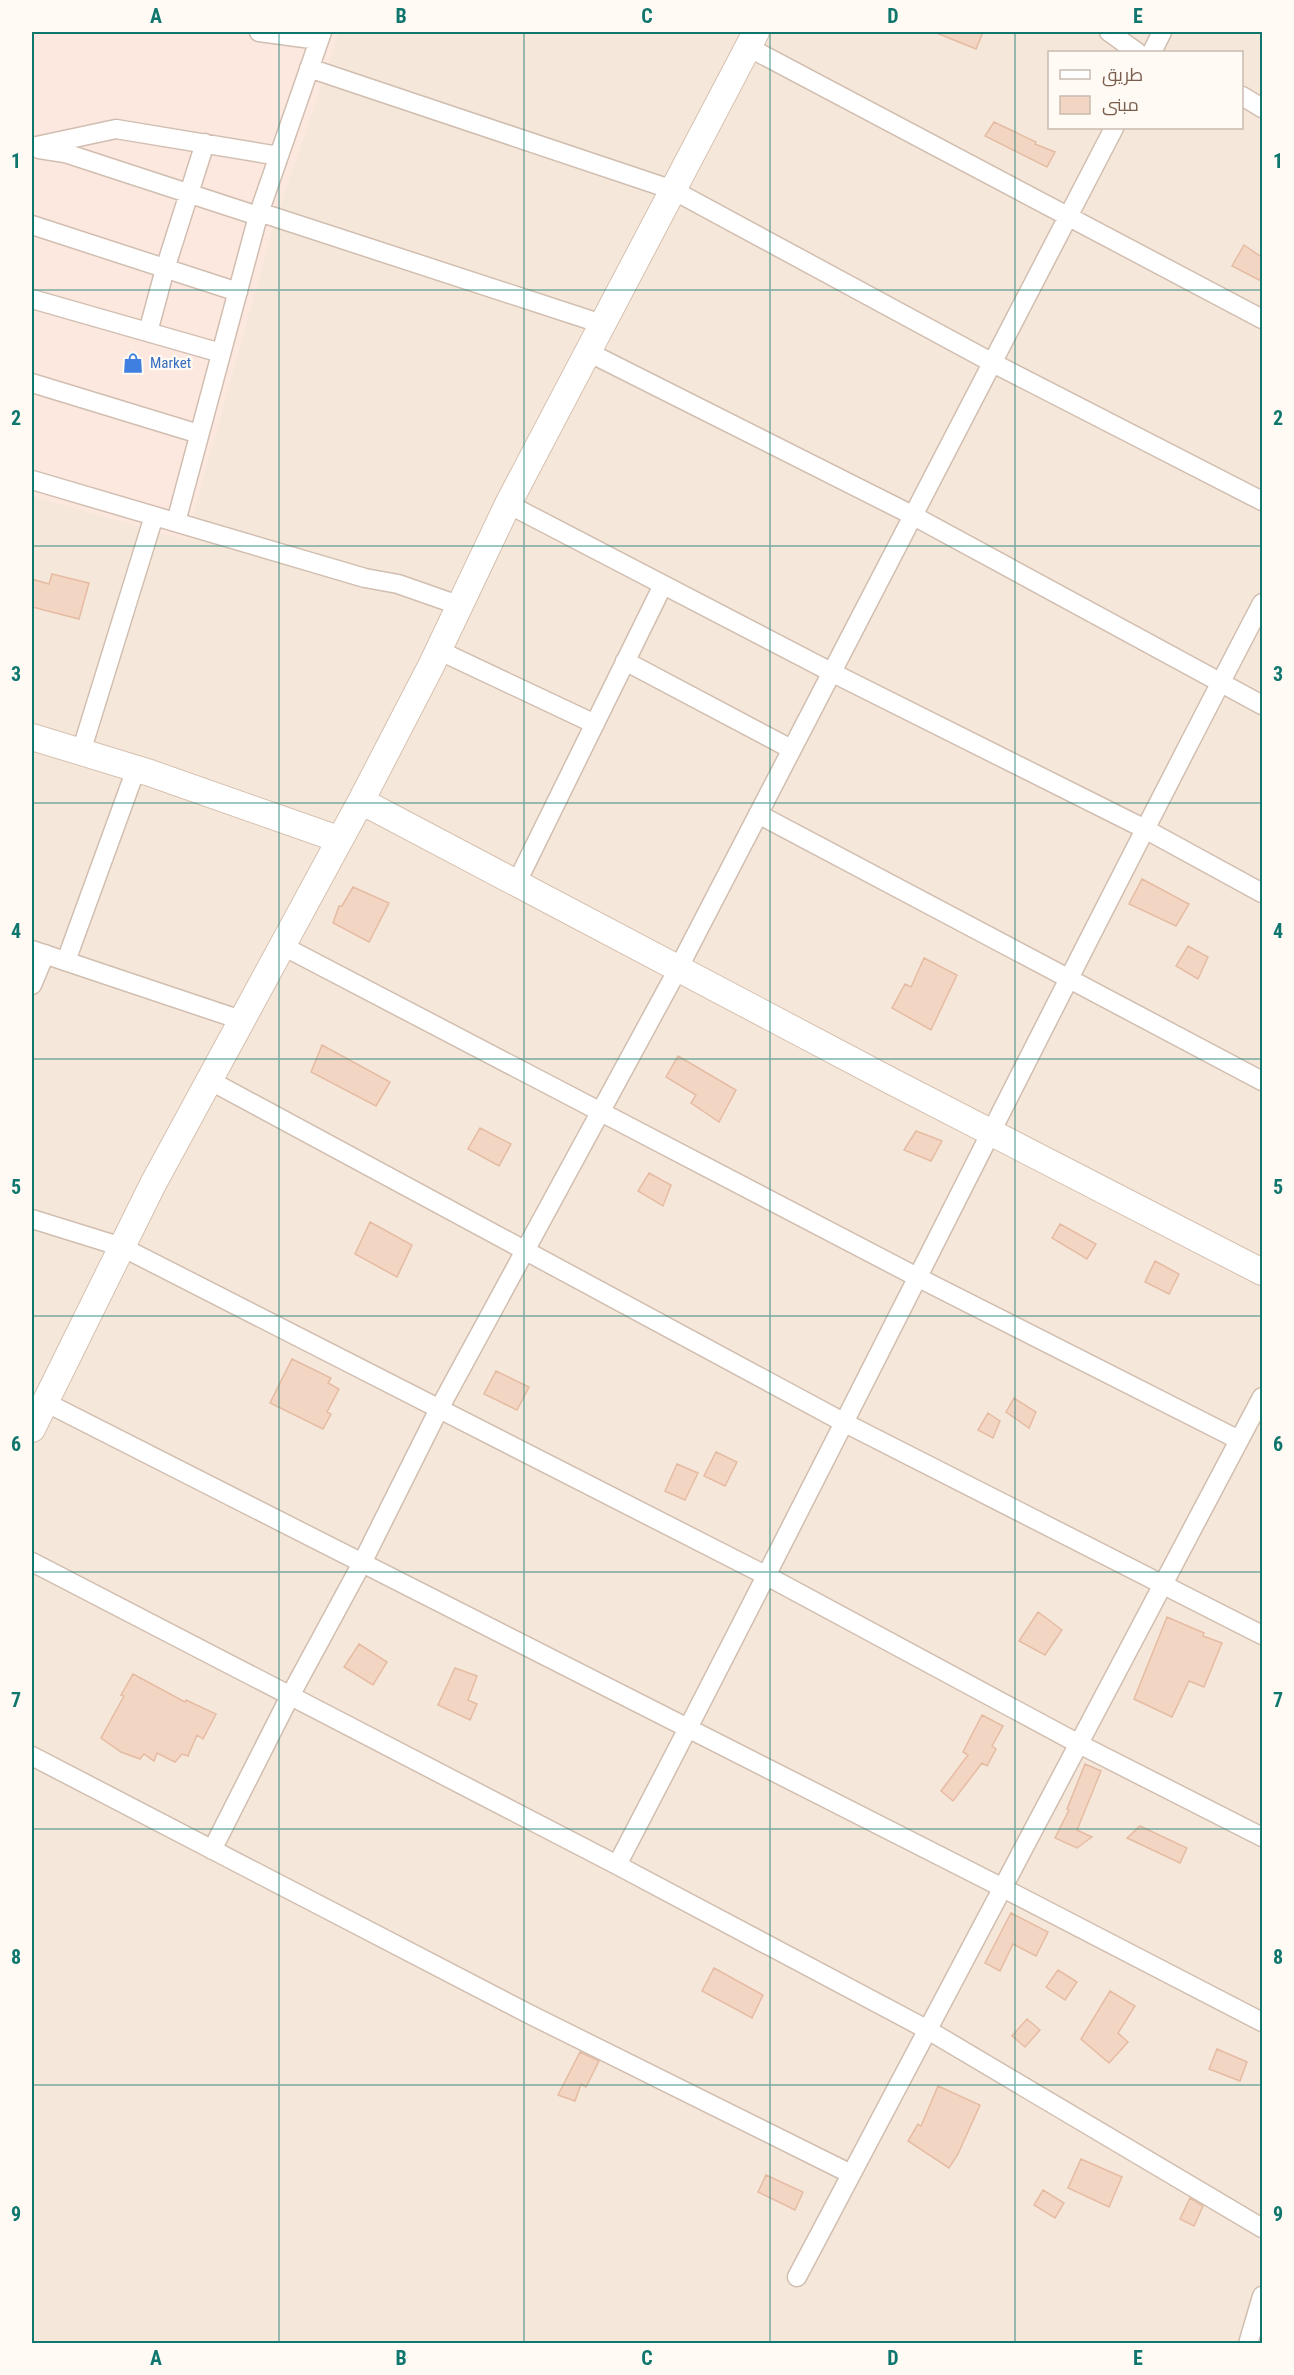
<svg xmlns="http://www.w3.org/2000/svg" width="1294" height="2375" font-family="'Roboto Condensed',Cairo,sans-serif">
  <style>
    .residential { fill: #f5e8da; fill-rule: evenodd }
    .commercial { fill: #fde8e0 }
    .building { fill: #f3d5c3; stroke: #e6bba3; stroke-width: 1.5 }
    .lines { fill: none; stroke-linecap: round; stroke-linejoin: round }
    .street-casing { stroke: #d1beb0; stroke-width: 21 }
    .secondary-casing { stroke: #d6c0b0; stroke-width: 28 }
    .street { stroke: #fff; stroke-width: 18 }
    .secondary { stroke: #fff; stroke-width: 26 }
    .grid { fill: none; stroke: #0f766e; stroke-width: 1.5; stroke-opacity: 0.55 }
    .labels { text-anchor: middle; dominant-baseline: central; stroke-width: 4.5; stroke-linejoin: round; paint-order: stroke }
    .shop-label { font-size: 15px; fill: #366cbe; stroke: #fffaf3; text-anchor: start }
    .neatline { fill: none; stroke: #0f766e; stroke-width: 2 }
    .grid-label { font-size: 20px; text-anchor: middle; font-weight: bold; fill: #0f766e }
  </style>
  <rect width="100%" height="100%" fill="#fdf6ec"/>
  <path class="residential" d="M32,32H1262V2343H32ZM1050,52H1242V128H1050Z"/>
  <path class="commercial" d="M32,32H339L272,231L186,540L32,496Z"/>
  <path class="building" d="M934,32H983L976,49Z
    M994,122L1036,142L1035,144L1055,152L1047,167L985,136Z
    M1244,245L1263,258V282L1232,266Z
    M52,574L89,583L79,619L32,607V579L49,584Z
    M1142,879L1189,904L1176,926L1129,904Z
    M353,887L389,903L369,942L333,923L339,906H342Z
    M1188,946L1208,957L1198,979L1176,966Z
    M924,958L957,975L931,1030L892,1008L905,984L911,987Z
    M322,1045L390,1082L376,1106L311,1072Z
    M678,1056L736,1090L719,1122L691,1103L696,1095L666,1077Z
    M480,1128L511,1144L499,1166L468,1149Z
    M916,1131L942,1141L931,1161L904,1150Z
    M649,1173L671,1185L663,1206L638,1191Z
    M370,1222L412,1245L397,1277L355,1254Z
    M1060,1224L1096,1244L1087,1259L1052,1238Z
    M1155,1261L1179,1274L1169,1294L1145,1282Z
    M292,1359L331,1378L328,1383L339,1389L327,1412L331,1414L323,1429L270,1403Z
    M496,1371L529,1387L517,1410L484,1394Z
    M1014,1398L1036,1412L1029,1428L1006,1412Z
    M988,1413L1000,1421L993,1438L978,1430Z
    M716,1452L737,1462L725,1486L704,1476Z
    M677,1464L698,1473L685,1500L665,1491Z
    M1038,1612L1062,1630L1045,1655L1019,1641Z
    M1167,1617L1204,1633L1203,1636L1222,1643L1204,1687L1189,1681L1172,1717L1134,1699Z
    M359,1644L387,1662L373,1685L344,1667Z
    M455,1668L477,1676L468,1700L477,1704L470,1720L438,1705Z
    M133,1674L185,1702L186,1700L216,1714L203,1739L197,1735L188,1756L182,1754L175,1762L157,1753L154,1761L144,1754L140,1759L121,1752L101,1738L124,1696L121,1695Z
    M982,1715L1003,1726L992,1746L996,1749L987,1766L982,1763L953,1801L941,1791L968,1755L963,1752Z
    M1085,1764L1101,1771L1077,1830L1092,1837L1077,1848L1055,1838L1069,1810L1067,1809Z
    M1140,1826L1187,1848L1180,1863L1127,1838Z
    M1011,1913L1048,1932L1036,1956L1013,1944L1000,1971L985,1963Z
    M714,1968L763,1995L752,2018L702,1991Z
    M1058,1970L1077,1982L1065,2000L1046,1987Z
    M1110,1991L1135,2006L1118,2033L1128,2042L1109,2063L1081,2039Z
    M1027,2019L1040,2030L1025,2047L1012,2036Z
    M1217,2049L1247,2062L1240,2081L1209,2069Z
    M580,2052L599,2061L586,2087L581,2084L575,2101L558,2095Z
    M938,2086L980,2105L958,2154L949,2168L908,2141L918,2124L921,2126Z
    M1081,2159L1122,2177L1109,2207L1068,2188Z
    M766,2175L803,2192L795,2210L758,2192Z
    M1043,2190L1064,2203L1055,2218L1034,2205Z
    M1190,2198L1203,2206L1194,2226L1180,2219Z"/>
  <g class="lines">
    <g class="street-casing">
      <path id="street" d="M259,32L319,40
        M1109,32L1137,52
        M748,47L1262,319
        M1152,52L1162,32
        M309,68L673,190L991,362L1262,501
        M1242,96L1262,108
        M32,147L116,129L279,156
        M39,149L65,153L258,216
        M259,212L602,324
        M32,225L238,292
        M32,299L221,353
        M148,332L165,269L205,143
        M588,352L912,515L1262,705
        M32,383L199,434
        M32,480L365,578L398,584L458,605
        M508,504L831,672L1145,829L1262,893
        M176,522L258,216L322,32
        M438,650L595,724
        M625,661L791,749
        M81,752L154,516
        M758,814L1262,1081
        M516,884L663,585
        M281,945L917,1277L1239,1440
        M32,950L241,1020
        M66,961L136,769
        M32,985L45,954
        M209,1080L843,1422L1262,1635
        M32,1219L122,1247L767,1576L1079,1744L1262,1837
        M45,1402L1003,1888L1262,2022
        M32,1562L617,1865L928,2030L1262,2228
        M32,1756L529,2014L851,2174
        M212,1850L290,1696L362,1563L439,1409L678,969L1114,128
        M617,1865C836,1446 1043,1022 1262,603
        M797,2277L1262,1397
        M1248,2344L1262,2296"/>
    </g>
    <g class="secondary-casing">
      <path id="secondary" d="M32,737L150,773L338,839
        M361,801L895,1083L1262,1272
        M32,1429L153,1184L361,801L431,666L508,504L756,32"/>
    </g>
    <use href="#street" class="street"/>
    <use href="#secondary" class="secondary"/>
  </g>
  <path class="grid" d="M279,32V2344M524,32V2344M770,32V2344M1015,32V2344M32,290H1262M32,546H1262M32,803H1262M32,1059H1262M32,1316H1262M32,1572H1262M32,1829H1262M32,2085H1262"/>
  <defs>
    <g id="shop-bare" transform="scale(1.62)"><path d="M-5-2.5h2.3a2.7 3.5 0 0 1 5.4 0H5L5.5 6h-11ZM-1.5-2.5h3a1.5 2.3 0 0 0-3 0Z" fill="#3f7fe0" stroke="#fffaf3" stroke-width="2.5" paint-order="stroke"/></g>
  </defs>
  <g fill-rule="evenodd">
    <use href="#shop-bare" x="133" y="363"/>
  </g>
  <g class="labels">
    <g class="shop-label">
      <text x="150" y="363">Market</text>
    </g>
  </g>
  <rect width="1294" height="2375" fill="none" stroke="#fffaf3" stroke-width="66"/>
  <rect x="1048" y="51" width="195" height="78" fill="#fffaf3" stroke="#cabbb1" stroke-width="1.5"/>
  <rect x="1060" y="70" width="30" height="9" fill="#ffffff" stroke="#cabbb1" stroke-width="1.5"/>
  <text x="1102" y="81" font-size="18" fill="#7a5c4d">طريق</text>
  <rect x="1060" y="96" width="30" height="18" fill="#f3d5c3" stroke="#cabbb1" stroke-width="1.5"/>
  <text x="1102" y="111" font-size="18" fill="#7a5c4d">مبنى</text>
  <rect x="33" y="33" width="1228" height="2309" class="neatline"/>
  <g class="grid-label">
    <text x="156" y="23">A</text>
    <text x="401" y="23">B</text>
    <text x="647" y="23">C</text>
    <text x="893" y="23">D</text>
    <text x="1138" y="23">E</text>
    <text x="16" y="168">1</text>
    <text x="1278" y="168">1</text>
    <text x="16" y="425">2</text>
    <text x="1278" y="425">2</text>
    <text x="16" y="681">3</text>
    <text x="1278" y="681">3</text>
    <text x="16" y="938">4</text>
    <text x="1278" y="938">4</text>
    <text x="16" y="1194">5</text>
    <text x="1278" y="1194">5</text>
    <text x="16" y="1451">6</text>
    <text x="1278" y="1451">6</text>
    <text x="16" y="1707">7</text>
    <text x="1278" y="1707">7</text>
    <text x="16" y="1964">8</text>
    <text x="1278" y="1964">8</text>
    <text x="16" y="2221">9</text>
    <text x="1278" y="2221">9</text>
    <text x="156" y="2365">A</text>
    <text x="401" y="2365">B</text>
    <text x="647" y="2365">C</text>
    <text x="893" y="2365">D</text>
    <text x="1138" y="2365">E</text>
  </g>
</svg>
